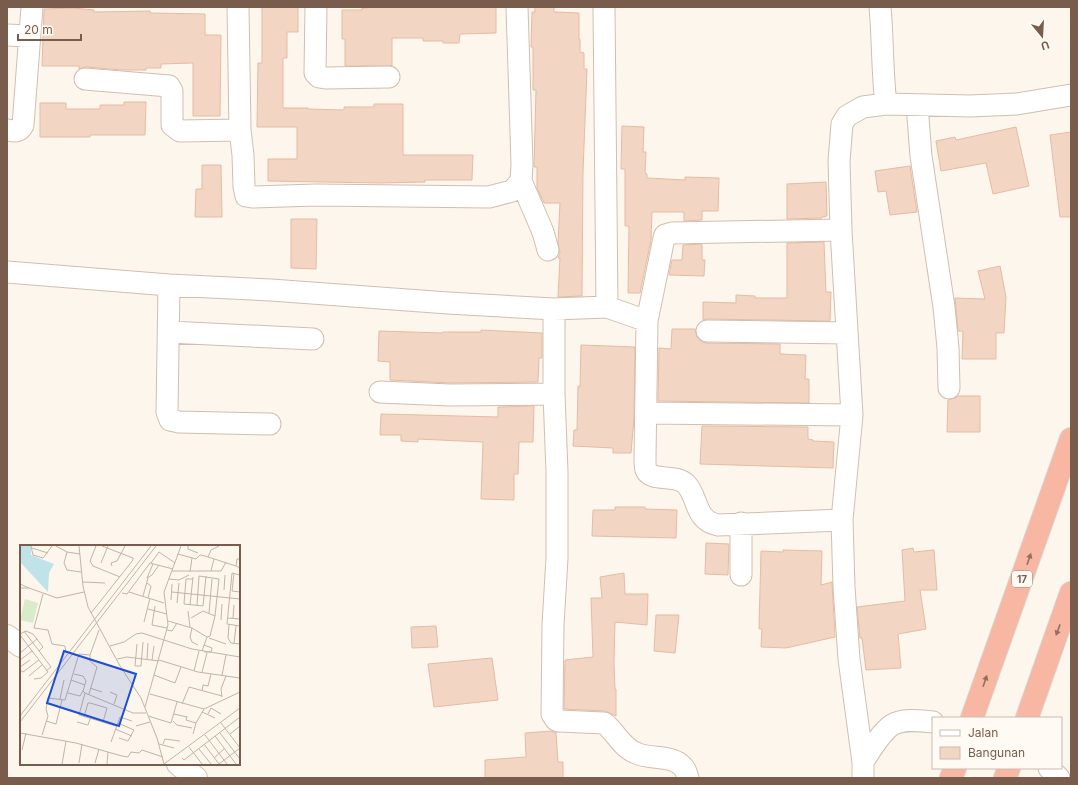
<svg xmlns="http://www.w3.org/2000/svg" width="1078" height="785" font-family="Inter,sans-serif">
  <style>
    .building { fill: #f3d5c3; stroke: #e6bba3 }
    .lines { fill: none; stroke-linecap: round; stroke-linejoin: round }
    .street-casing { stroke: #d1beb0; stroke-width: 23 }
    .secondary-casing { stroke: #d6c0b0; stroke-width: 24 }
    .highway-casing { stroke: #dad1cd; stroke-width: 24 }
    .street { stroke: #fff; stroke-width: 21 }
    .secondary { stroke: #fff; stroke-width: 22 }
    .highway { stroke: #f7b7a3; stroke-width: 22 }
    .oneway { fill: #936e5e }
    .labels { text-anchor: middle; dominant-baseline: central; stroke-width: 3; stroke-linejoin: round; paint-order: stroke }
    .shield { fill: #fffaf3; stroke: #a28b7f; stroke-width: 1 }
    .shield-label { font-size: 10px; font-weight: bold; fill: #7a5c4d }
    .inset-road { fill: none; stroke: #c5b3a7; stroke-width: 1 }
    .view { fill: #1d4ed8; fill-opacity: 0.15; stroke: #1d4ed8; stroke-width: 2 }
    .inset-edge { fill: none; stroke: #7a5c4d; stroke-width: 2 }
  </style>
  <rect width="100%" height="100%" fill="#fdf6ec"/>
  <path class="building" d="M262,7H298V32H287V58H283V108H308V109L344,110V107H374V104H403V155H473L472,180H425V182L379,183L268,181V159H297V127H257L258,63H262Z
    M380,7H496V33L460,34L459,43H443V41H423V38H392V66H345V39H342V10H362V8Z
    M535,7H554V12L579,13V39H580V52L584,53V69H587L583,172L582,296L558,297L560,258H558L560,253L558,243L560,203H544L537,188V167H534L536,90H533V47H531L532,12H535Z
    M73,8L94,10V12L150,11V13L205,14V35H221L220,116H193V63L161,64V68H146V70H122L86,67L79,69V66H42L44,9Z
    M124,102H146L145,135H90V137H40V103H66V109H100V105H124Z
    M622,126L644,127L643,152H646L645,173L647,174V178L685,180V177L719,178L718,211H702V220L684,221V212H652L651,240L640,293H628L629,226H625V169H621Z
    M1016,127L1029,186L993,194L986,163L941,171L936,141L955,137L956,140Z
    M1071,132V217H1060L1050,135Z
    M202,165H221L222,217H195L196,189H202Z
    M910,166L917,212L890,215L886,191L878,192L875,171Z
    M826,182L827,216L822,217V218L787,219V184Z
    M291,219H317L316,269L291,268Z
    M824,242L826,292H831L830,321L707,319L703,320V302L736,303V295L755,296V298H787V243Z
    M702,244V260H705L704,276L669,275L672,260H682L683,245Z
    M1000,266L1006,297L1004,333H996V359H962L963,331H958L955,298L985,299L978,271Z
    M672,329H695L697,337L701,341L706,343L780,344V354L806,355L805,379H809V403L658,401L659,348L671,349Z
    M481,330L542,333V358H539L538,382L450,383L390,380V362L378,361L379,331L442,333L443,332H481Z
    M581,345L635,347L634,418L631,453H613V448L573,446L574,430H577L578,386L580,387Z
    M958,396H980V432H947L948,400L955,398Z
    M534,406L533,442H519L518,474H514V500L481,499L483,442L418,439V442L401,441V435H380L381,414L498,417V407Z
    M702,426L808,427V439L813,440V441L834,442L833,468L700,464Z
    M615,507H645V509L677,510L676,538L592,536L593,510H615Z
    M706,543L729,544L728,575L705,574Z
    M913,548L914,552L934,550L937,590H920L926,629L898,634L901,668L866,670L862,638H860L857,607L905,601L902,550Z
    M783,550L822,551L821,585L832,582L835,637L786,648L761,647L762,629H759L761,551L783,552Z
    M624,573L625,594H648L647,625L615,622L614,663L615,689H616V716L605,711L564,709L565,660L593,657L591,598H602L600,577Z
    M656,615H679L675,653L654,651Z
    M436,626L438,647L412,648L411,627Z
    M492,658L498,700L434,707L428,664Z
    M552,731L556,733L558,762H563V778H485V760L526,757L525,733Z"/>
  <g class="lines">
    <g class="street-casing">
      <path id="street" d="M238,7L240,130L243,155L244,187L246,196L252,197L316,195L489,197L512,191L521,181L522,164L517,7
        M316,7L315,73L319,77L325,78L389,77
        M604,7L607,307
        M880,7C883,39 882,72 886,104
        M7,35L29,36
        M85,79L169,86L172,91V125L180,131L240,130
        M917,105L921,156L944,307L948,348L949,388
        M7,130C14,131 19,133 23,125L32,7
        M521,181L543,232L548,250
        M7,272L169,285L271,290L448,303L554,309L607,307L647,321L645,458C645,461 645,467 646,470C651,482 676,474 686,484C699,498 694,520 718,525L842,520
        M169,285L167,412L170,420L179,422L270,424
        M554,309V394L557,472V558L553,625L552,714L556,720L559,721L604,723C616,732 621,747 636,753C650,760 672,754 683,767C686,770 687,774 688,778
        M647,321L664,238L665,235L672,233L841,230
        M707,331L847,333
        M169,332L313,339
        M380,392L450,395L554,394
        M647,413L852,415
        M741,575V523
        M863,762C870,751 881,732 892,725C904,718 921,721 933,722
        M1049,768L1059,778
        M863,778V762L849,659L844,587L842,520L852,415L841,230L839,161L842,124L847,116L863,107L886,104L970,106L1017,104L1071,95"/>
    </g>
    <g class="secondary-casing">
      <path id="secondary" d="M7,636L21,646
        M178,764L196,778"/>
    </g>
    <g class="highway-casing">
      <path id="highway" d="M972,718L1071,439
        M1027,718L1071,593
        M951,778L955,768
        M1005,778L1009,768"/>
    </g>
    <use href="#street" class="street"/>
    <use href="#secondary" class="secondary"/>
    <use href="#highway" class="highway"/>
  </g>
  <defs><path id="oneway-solid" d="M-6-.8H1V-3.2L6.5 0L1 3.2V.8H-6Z"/></defs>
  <g class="oneway">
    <use href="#oneway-solid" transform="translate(1029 559) rotate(-71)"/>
    <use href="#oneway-solid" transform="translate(1058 630) rotate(110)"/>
    <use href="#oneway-solid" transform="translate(985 681) rotate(-71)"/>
  </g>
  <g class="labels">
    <rect class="shield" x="1012" y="571" width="20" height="16" rx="3"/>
    <g class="shield-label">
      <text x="1022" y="579">17</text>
    </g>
  </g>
  <g transform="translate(20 545)">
    <rect width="220" height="220" fill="#fdf6ec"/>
    <path d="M5,54L18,58L13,78L0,75Z" fill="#d8ecc9"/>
    <path d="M0,1H11V10L34,19L29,28L28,47L0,17Z" fill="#bfe3e8"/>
    <path class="inset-road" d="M11,1L13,10L23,13L32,1M36,1L47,7L60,9M59,1L63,41L68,62L100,121L121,153L137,193L144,219M168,1V4L178,8M12,3L28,8M47,7L44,18L47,25L61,27M158,9L176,14L180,10L185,11L216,21M188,12L191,5L199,1M220,14H217L216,21L220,23M70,16L73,21L100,32M70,16L76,1M81,18L88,1M131,18L139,7L155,18M133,19L127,33L132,30L139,20M92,21L91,18L97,16L105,1M152,26H201L206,17M191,26L194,14M170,27L172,13M214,28L212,46L220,47M220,30L212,28L207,79L220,81M149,34L159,35L169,30M173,34H166L164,59L183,61L186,31M63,37L85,38M127,38L131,41L128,53M0,39L9,43H0M9,43L37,53L64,47M204,45L205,30M109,47L144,58M152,47L220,54M102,48L107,49L130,18L153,24M23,49L14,83L28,85L32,99L45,101L46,108M123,51L128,33M151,55L152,39M157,58L159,38M170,60L173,32M177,60L179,31L199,34L195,71L190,91L187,92L182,106M135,61L132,80L147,83M128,64L147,69M168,66L170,82M71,68L113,15V13L82,1M189,68L192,34M171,73L183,66L195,71M208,73L220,74M213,73L214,60M201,75L202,59M148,76L172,83L187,92M124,77L130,53M209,80L208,93L211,98L220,99M172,83L170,92L172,97L178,100M147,85L152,86L157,78M4,86L31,122L26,126M0,89L6,86L13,89L23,102L19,106M0,90L28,127L21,133L14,134M189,93L206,99M214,98L216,81M117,99L115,121H121L123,97M184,100L192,103L191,107H184M90,101L104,97L116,89L122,88L172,104L220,112M0,108L17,94M97,114L107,112L139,116M127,114L128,98M0,115L12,106M132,115L134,101M139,115L178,127L220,133M0,122L10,115M0,125L3,127L19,115M174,126L179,106M182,127L187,108M54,129L63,131L66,136L63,146L65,148L113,168H126M134,130L155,138L161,122M202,130L206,110M9,131L22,120M51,135L65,140M70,143L82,147M182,146L183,140L188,141L191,129M90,147L97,150L94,159M48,148L60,151L63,146M65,148L59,170L96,181M69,149L77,122L70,116V110M130,149L184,164M202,152L201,144L206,131M40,154L44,135M162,159L169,142L202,151M125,162L148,80L144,47L161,1M182,167L195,173M154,169L167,172M188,169L191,163L201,169M0,171L131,1M128,171L151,178L157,157M167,171L166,175L176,178L173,189M64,172L68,158H70L87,163L83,177M26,176L36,179L42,155M153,176L157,180L172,183M0,177L136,1M57,177L68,180L70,174M98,178L114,185L108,196L99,193M176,178L184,164L220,147M201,178L220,203M116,181L130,177M95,184L112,191M0,188L56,198L102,211L108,212L111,207L119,208L122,205L143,212M200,188L220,214M210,189L220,181M22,190L28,171L26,164L28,153L45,155L59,109L70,110L79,85M185,190L207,219M195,191L216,219M91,197L100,172L112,176M139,199L154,203M143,199L145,194L160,196M184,199L199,219M169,202L182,219M179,204L191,219M2,205L6,188M173,208L220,172M162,213L164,215L173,208M194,213L204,204M59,218L62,199M75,218L79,204M42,219L46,196M87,219L88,207M144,219L220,163M199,219L220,203"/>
    <path class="view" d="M44,106L116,129L99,181L27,158Z"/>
    <rect width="220" height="220" class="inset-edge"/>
  </g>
  <rect width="1078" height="785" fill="none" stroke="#7a5c4d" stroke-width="16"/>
  <rect x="932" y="717" width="130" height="52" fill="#fffaf3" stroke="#cabbb1"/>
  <rect x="940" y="730" width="20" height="6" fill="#ffffff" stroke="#cabbb1"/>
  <text x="968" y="737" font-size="12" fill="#7a5c4d">Jalan</text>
  <rect x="940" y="747" width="20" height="12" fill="#f3d5c3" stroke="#cabbb1"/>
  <text x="968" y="757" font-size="12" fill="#7a5c4d">Bangunan</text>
  <g transform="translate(1042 36) rotate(162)" stroke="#fffaf3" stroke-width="3" paint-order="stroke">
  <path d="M0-3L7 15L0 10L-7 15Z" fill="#7a5c4d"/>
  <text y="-6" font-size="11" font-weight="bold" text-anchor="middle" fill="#7a5c4d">U</text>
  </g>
  <path d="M18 34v6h63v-6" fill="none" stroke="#7a5c4d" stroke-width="2"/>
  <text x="24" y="34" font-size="12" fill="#7a5c4d" stroke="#fffaf3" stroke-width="3" paint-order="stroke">20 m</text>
</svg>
